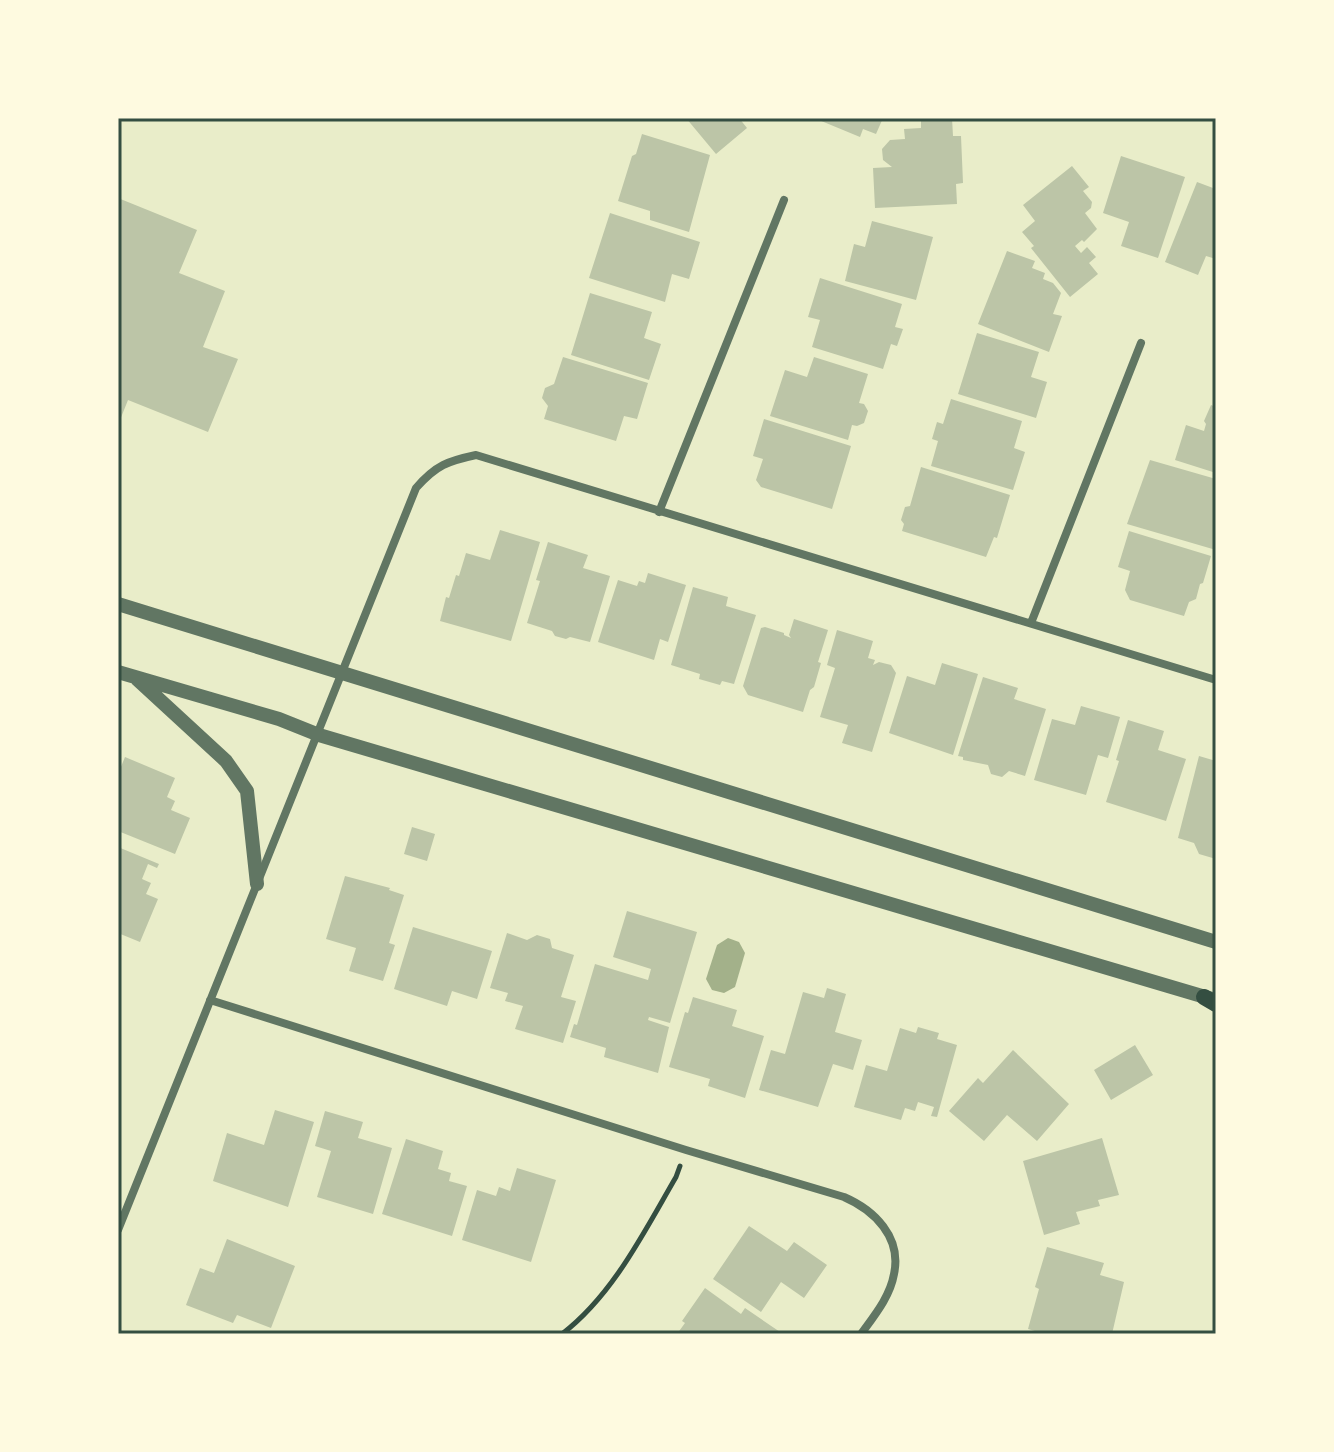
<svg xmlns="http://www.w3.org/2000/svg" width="1334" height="1452" font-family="Quicksand,sans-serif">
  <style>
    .water { fill: #a3b18a }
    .building { fill: #bcc5a7 }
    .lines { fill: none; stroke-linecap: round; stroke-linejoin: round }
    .path { stroke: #344e41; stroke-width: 5 }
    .minor { stroke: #617663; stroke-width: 8 }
    .tertiary { stroke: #617663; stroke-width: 14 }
    .secondary { stroke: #344e41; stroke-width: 16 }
    .neatline { fill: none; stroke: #344e41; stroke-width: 3 }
  </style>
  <rect width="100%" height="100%" fill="#e9edc9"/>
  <path class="water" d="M728,938L739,942L745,953L735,987L724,993L712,990L706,979L717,945Z"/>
  <path class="building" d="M686,118H739L747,128L716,154Z
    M814,118H883L876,134L863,129L860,137Z
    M921,118H952L953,136H961L963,183L956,184L957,204L875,208L873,168L892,167L883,160L882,149L890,140L905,139L904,129L921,128Z
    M642,134L710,155L689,232L650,220V211L618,201L632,156L636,154Z
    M1121,156L1185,177L1158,258L1121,246L1129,222L1103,213Z
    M1072,166L1089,187L1083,191L1092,202L1091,208L1085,213L1097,229L1084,242L1082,240L1075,246L1081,253L1087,247L1096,257L1089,263L1098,274L1070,297L1031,248L1034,246L1022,232L1035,221L1023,205Z
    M1197,182L1213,188L1216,182V259L1206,256L1198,275L1165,262Z
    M118,198L197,230L179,273L225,291L203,347L238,359L208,432L128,400L118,425Z
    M610,213L700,242L689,279L672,274L665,302L589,278Z
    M872,221L933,237L916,300L845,281L854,244L865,247Z
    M1007,251L1035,261L1032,268L1045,273L1043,279L1053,283L1061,293L1053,314L1062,316L1049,352L978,324Z
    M820,278L902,304L895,327L903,329L897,346L891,344L883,369L812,347L820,320L808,317Z
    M590,293L652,312L644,338L661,344L649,380L571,355Z
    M977,333L1039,352L1031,377L1047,382L1036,418L958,394Z
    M563,357L648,383L637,419L624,416L616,441L544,419L548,406L542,398L545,388L554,384Z
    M814,357L868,374L859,403L864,404L868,411L864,423L857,426L852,425L848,440L770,416L785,370L807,377Z
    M951,399L1022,421L1014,448L1025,452L1013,490L931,466L938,441L932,439L937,422L943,424Z
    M1211,405L1216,407V473L1175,460L1186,425L1204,431L1206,424L1204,421Z
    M764,419L851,446L832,509L761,487L756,480L763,459L753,456Z
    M1150,460L1216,479V550L1127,524Z
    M921,467L1010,495L997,538L994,537L986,557L902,531L904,524L901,520L905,507L910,506Z
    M500,530L540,542L511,641L440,621L446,597L449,598L456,575L459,576L466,553L490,560Z
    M1129,531L1211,556L1203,583L1200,584L1196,599L1189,602L1184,616L1130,600L1125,590L1130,571L1118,567Z
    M548,542L588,555L583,568L610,576L590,642L570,637L566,639L555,636L552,631L527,623L540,581L536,580Z
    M648,573L686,585L668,642L660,639L654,660L598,642L618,580L637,586L639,581L645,583Z
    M693,587L728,597L726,606L756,615L734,684L722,681L720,685L699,679L700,674L671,665Z
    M794,619L828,630L818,662L821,663L814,687L810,690L803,712L748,695L743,686L761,628L765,627L784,633V635L791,638L789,635Z
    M837,630L873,641L868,658L875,660L873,665L879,662L891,665L896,673L872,752L842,743L848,725L820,717L835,668L827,665Z
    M942,663L978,674L953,755L889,733L907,676L935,685Z
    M983,677L1018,688L1014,699L1046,709L1025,776L1009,771L1002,777L991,774L988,765L963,760V757L958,756Z
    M1081,706L1120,717L1108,758L1098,755L1086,795L1034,780L1052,719L1075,725Z
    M1128,720L1164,731L1158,750L1186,759L1166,821L1106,802L1119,761L1116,760Z
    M1199,756L1216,761V859L1199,854L1194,843L1178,838Z
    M125,757L175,778L167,797L175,801L171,810L190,818L175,854L118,831V774Z
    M412,827L435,834L427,861L404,854Z
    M118,847L159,864L157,868L148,864L142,879L151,883L146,894L158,899L140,942L118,933Z
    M345,876L390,888L389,890L404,895L389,943L395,945L383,981L349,971L356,948L326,939Z
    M627,911L697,932L670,1023L649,1017L648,1020L669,1027L658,1073L604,1057L606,1048L570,1037L574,1024L577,1025L595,964L648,980L651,969L613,957Z
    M413,927L492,951L477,999L452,991L447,1006L394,989Z
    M507,933L527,940L537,935L550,939L552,948L574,955L561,997L576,1001L563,1043L515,1029L523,1006L505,1001L508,993L490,988Z
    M827,988L846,994L835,1032L862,1040L853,1070L833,1064L818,1107L759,1090L771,1050L785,1054L803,992L824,998Z
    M693,997L737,1010L732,1026L764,1036L745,1098L708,1086L710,1079L669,1067L685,1012L688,1013Z
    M918,1027L939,1033L937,1039L957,1045L937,1117L931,1116L934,1107L918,1102L915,1111L905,1108L901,1120L854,1107L866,1065L887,1071L900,1028L916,1033Z
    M1135,1045L1153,1075L1111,1100L1094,1070Z
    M1013,1050L1069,1104L1037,1141L1007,1115L984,1141L949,1111L978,1078L983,1083Z
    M275,1110L314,1122L288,1207L213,1181L227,1133L264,1145Z
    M325,1111L363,1122L358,1138L392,1148L373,1214L317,1197L331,1151L315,1146Z
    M1102,1138L1119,1195L1098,1200L1100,1206L1076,1212L1080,1224L1044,1235L1023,1161Z
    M406,1139L443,1151L438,1169L451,1173L449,1181L467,1186L452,1236L382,1214Z
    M517,1168L556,1180L531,1262L462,1240L477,1190L496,1196L499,1187L510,1191Z
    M749,1226L787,1251L794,1242L827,1265L804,1298L781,1282L761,1312L713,1279Z
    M227,1239L295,1266L271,1328L237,1315L233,1323L186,1305L200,1268L214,1273Z
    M1047,1247L1104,1263L1100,1275L1124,1282L1112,1334H1045L1028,1329L1039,1289L1035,1287Z
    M705,1288L741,1314L745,1308L783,1334H677L685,1323L682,1321Z"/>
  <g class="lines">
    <path class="path" d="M562,1334C613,1295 644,1232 676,1177L680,1166"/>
    <path class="minor" d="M659,512L784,200
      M1031,623L1141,343
      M210,1000L686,1150L844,1197C874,1210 902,1237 894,1274C890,1297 874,1316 861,1334
      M118,1230L416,488C436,465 448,461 476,455L1216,680"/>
    <path class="tertiary" d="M118,604L1216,942
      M118,672L279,719L319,735L1212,999
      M137,679L226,761L247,791L257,884"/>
    <path class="secondary" d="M1204,997L1216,1004"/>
  </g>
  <rect width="1334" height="1452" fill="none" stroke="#fefae0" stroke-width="240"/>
  <rect x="120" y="120" width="1094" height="1212" class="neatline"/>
</svg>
